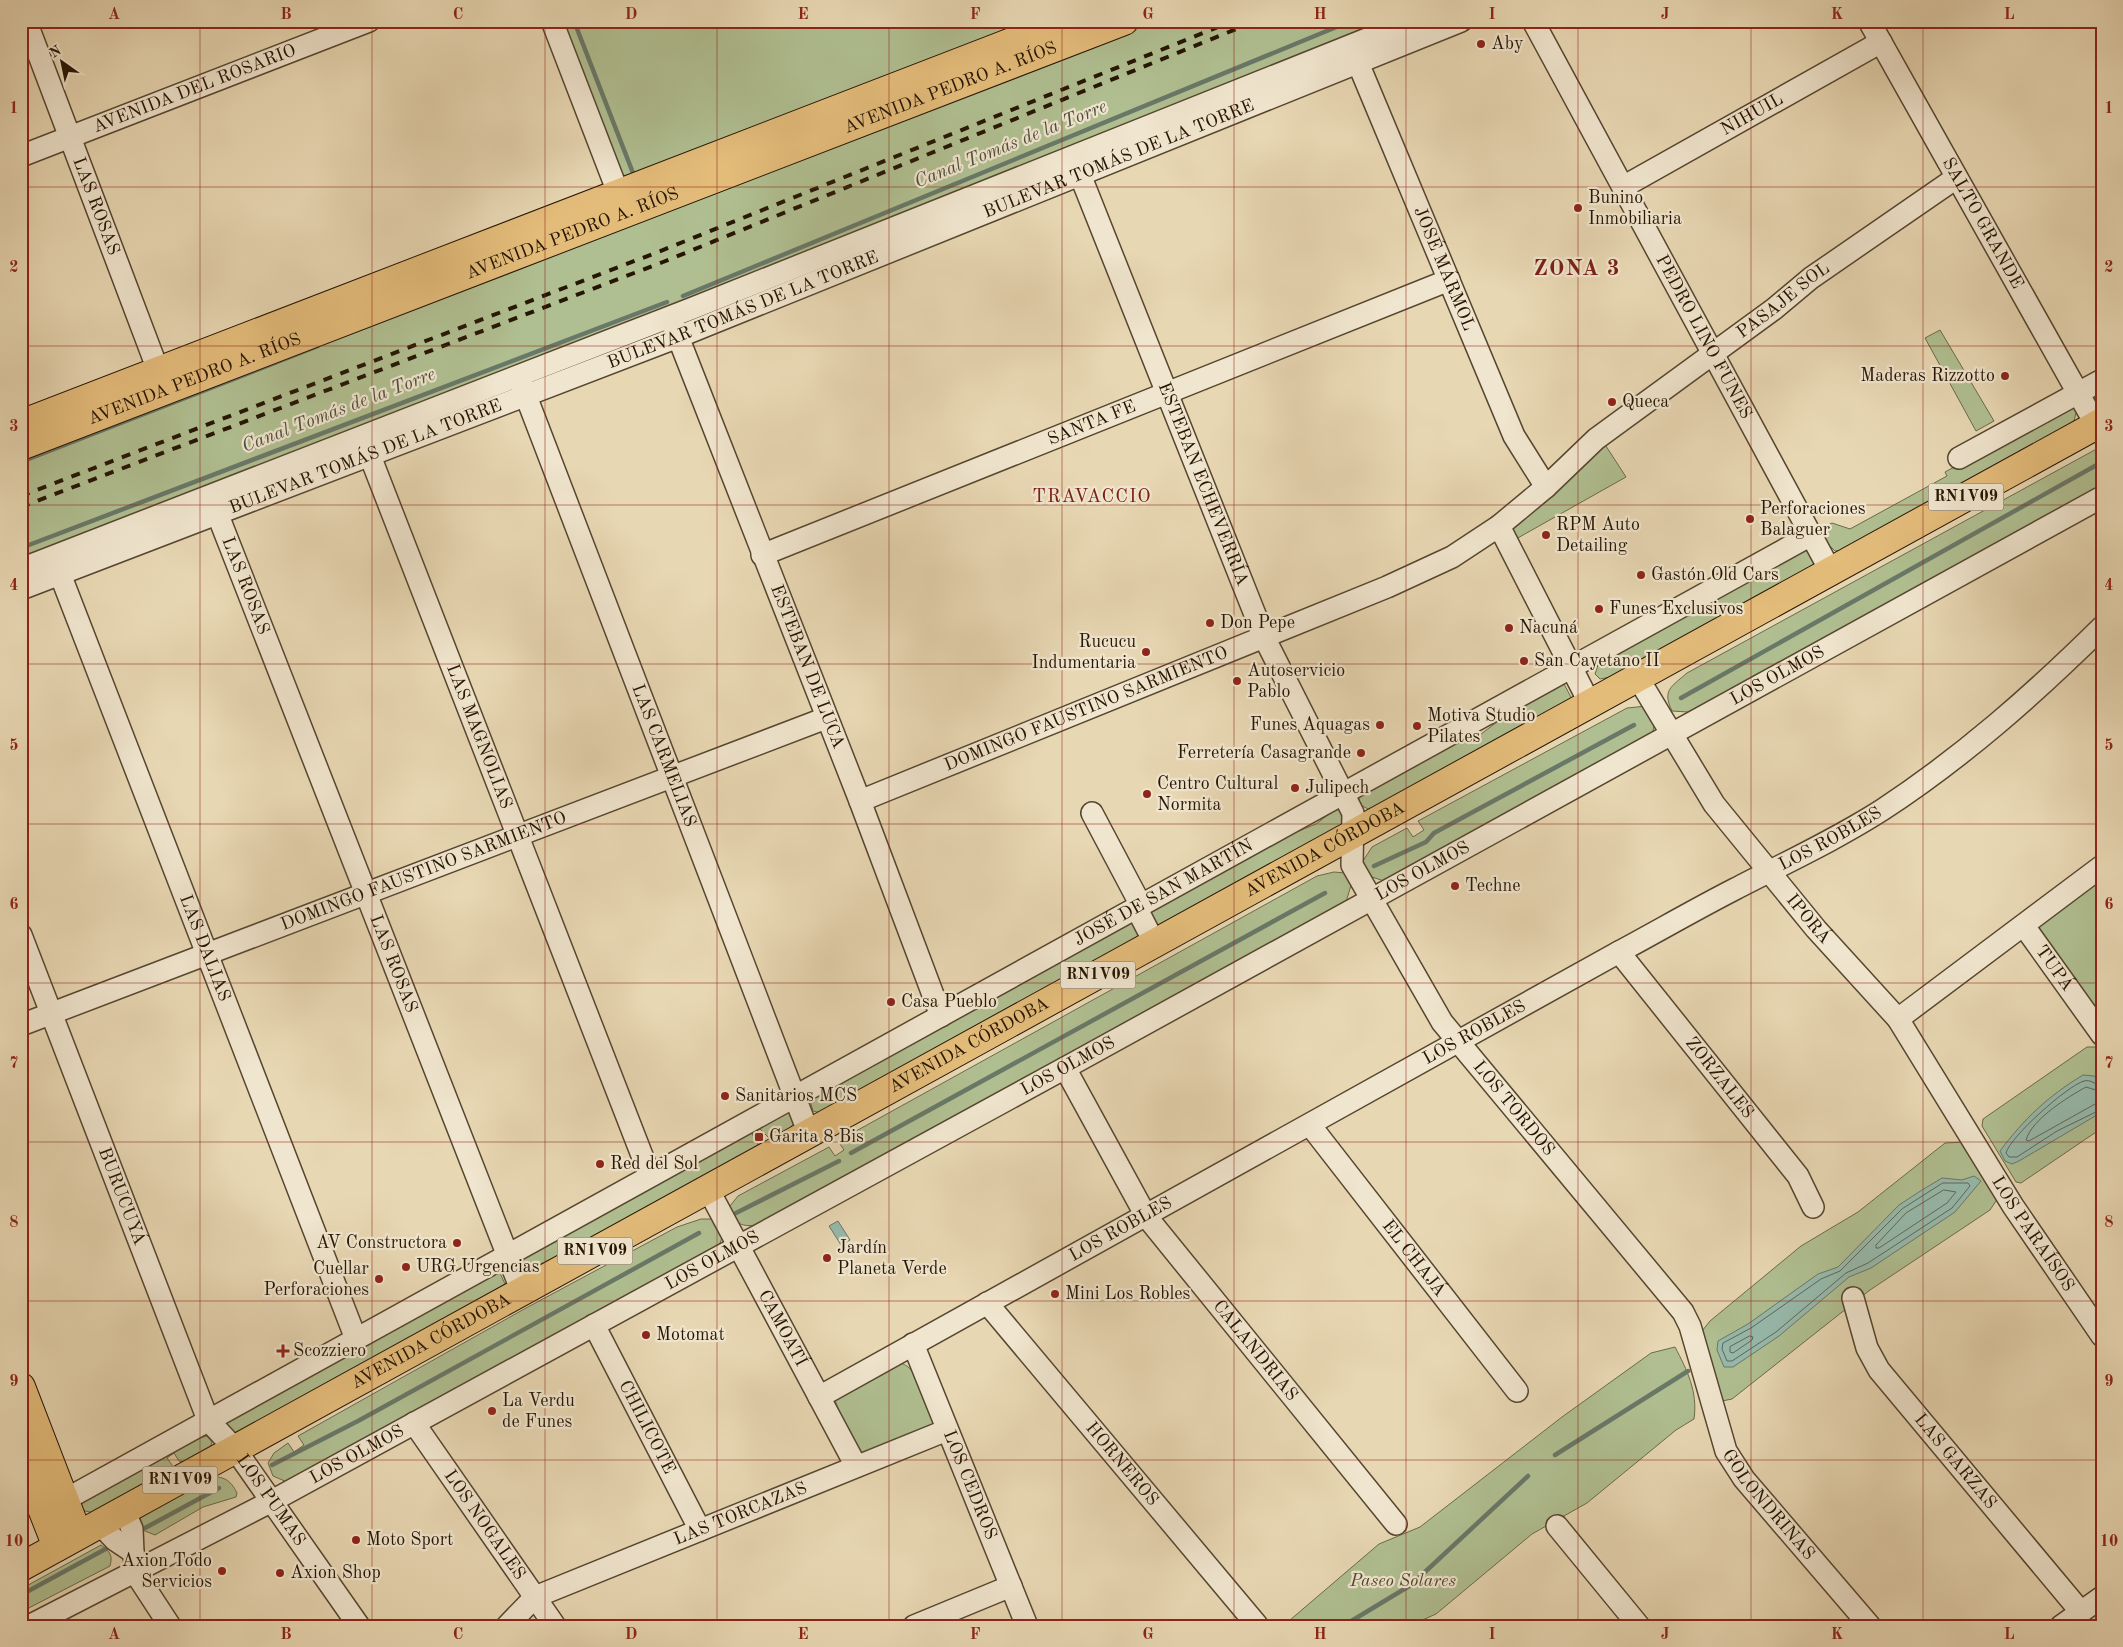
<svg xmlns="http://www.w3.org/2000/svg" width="2123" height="1647" font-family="'Old Standard TT',serif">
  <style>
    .green { fill: #b0bf91; stroke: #6a6a4a }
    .water { fill: #97baac; stroke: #697868 }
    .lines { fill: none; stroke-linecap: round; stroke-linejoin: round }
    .shore { stroke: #5e6858; stroke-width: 1 }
    .stream { stroke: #697868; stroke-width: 4.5 }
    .minor-casing { stroke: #56462f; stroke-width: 24 }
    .major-casing { stroke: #251503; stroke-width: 30 }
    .minor { stroke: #f0e5ce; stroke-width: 21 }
    .major { stroke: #e4bc7a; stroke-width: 28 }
    .rail { stroke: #251503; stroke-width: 4; stroke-dasharray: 9 9; stroke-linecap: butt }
    .grid { fill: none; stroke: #8f2418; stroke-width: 1; stroke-opacity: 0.55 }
    .poi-dot { fill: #8f2418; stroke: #f0e5ce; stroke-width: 2 }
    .labels { text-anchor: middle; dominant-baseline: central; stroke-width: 4.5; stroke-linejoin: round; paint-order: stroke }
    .shield { fill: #f0e5ce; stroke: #625340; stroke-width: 1 }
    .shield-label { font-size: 16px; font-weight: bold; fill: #251503 }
    .poi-label { font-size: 18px; fill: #251503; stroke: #f0e5ce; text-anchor: start }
    .street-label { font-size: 18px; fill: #251503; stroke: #f0e5ce }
    .park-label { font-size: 18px; font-style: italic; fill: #4f482e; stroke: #f0e5ce }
    .water-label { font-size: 19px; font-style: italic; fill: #4d4f3e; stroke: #f0e5ce }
    .neighbourhood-label { font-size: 19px; letter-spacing: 1px; fill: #7a1f14; stroke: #f0e5ce }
    .district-label { font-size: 22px; font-weight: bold; letter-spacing: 1px; fill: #7a1f14; stroke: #f0e5ce }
    .neatline { fill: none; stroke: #8f2418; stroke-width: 2 }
    .grid-label { font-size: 16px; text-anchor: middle; font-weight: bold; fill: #8f2418 }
  </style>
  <rect width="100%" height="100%" fill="#e8d7b3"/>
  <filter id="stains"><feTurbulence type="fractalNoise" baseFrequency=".004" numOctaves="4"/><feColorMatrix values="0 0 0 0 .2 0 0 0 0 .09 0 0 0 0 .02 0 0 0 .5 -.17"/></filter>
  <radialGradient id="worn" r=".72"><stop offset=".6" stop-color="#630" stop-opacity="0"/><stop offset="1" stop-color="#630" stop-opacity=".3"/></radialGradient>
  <path class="green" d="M552,21H1412L21,569V424L618,194Z
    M1940,330L1994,421L1976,431L1925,338Z
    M2066,407H2074L2076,413L2074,421L2060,431L1846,550L1835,551L1825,541L1820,529L1832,523L1850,529L1947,476L1945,472Z
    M1604,443L1626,477L1516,539L1511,530Z
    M2102,446V488L1688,712L1672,711C1662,690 1671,687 1687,673Z
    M1809,550L1815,563L1800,574L1615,676L1600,679L1595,674L1598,665L1798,553Z
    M1564,684L1572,699L1382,804L1368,809L1359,804V795L1464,737H1477L1497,722L1500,716Z
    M1647,706L1655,718L1653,732L1387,882L1369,876L1363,861L1372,847L1407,828L1413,837L1424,830L1418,821L1627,708Z
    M1338,807L1346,819L1338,828L1157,928L1149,910L1279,839L1316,824Z
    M1334,872L1345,873L1352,882L1346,902L764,1224C747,1227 732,1228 730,1206L738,1196L829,1147L835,1156L844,1150L838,1141L1317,876Z
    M2102,878V1025L2038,929L2043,921Z
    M1132,921L1141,938L821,1113L813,1111L810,1101L816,1093Z
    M2087,1047H2097L2102,1053V1128L2021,1183L2016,1182L1982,1126L1983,1119Z
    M786,1111L793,1115L794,1123L787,1131L771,1140L760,1129L752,1134L758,1143L757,1147L574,1248L524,1272L520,1258Z
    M1964,1142L1998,1198L1990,1210L1870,1290L1732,1399L1722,1401L1717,1391L1712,1363L1702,1331L1710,1321L1801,1246L1858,1212L1945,1143Z
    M701,1219H713L722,1238L718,1248L287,1482L273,1476L268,1463L274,1453L288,1443L294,1452L304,1445L298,1436L526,1308L677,1227Z
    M492,1273H500L505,1284L495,1291L243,1431L231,1434L225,1425L229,1416Z
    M1675,1347C1687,1370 1698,1392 1694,1419L1676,1430L1587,1503L1532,1534L1436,1614L1409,1626H1283L1379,1544L1420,1527L1562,1417L1651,1353Z
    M901,1363C921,1370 927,1404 935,1422L933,1427L864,1456L852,1448L835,1400Z
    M207,1436L212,1442L210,1448L185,1462L179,1461L174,1453L167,1458L172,1465V1470L95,1513L80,1510V1500L159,1456L179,1449L195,1439Z
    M209,1476C224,1477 230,1479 237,1493L236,1497L203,1507L155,1535L140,1529L138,1520L150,1506Z
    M101,1545C110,1552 113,1555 110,1566L21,1612V1589Z"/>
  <path class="water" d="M2083,1075L2094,1076L2102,1083V1112L2019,1161L2012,1164L2005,1161L2000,1151C2025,1118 2047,1097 2083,1075Z
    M1974,1176L1981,1181L1955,1212L1871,1268L1849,1277L1779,1336L1733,1367H1724L1717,1350L1718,1341L1748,1324L1818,1274L1838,1267L1899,1205L1922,1190L1942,1178L1962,1180Z
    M838,1221L850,1240L841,1245L829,1226Z"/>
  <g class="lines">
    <path class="shore" d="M2102,1086C2095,1085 2091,1079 2084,1081C2067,1086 2010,1137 2006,1153L2009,1157H2017L2057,1131L2102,1109
      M2102,1092L2086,1087C2068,1097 2032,1119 2026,1140L2029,1141L2095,1104L2102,1102
      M1943,1183H1968L1970,1186L1952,1208L1868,1263L1846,1273L1776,1332L1732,1361H1727L1722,1349L1723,1343L1751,1328L1821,1279L1840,1271L1902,1209Z
      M1944,1190L1956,1192L1947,1203L1879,1248H1876V1245L1906,1213Z
      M1750,1336L1753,1337L1752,1340L1733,1353L1730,1352V1347Z"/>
    <path class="stream" d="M574,21L633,173
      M1131,29L1152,21
      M683,296L1351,21
      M21,462L318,346
      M21,548L667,302
      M1681,698L2102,462
      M1374,866L1426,842L1434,833L1634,725
      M851,1153L1325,893
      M736,1213L839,1161
      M1555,1455L1688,1371
      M272,1465L358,1421L699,1233
      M145,1528L219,1488
      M21,1595L111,1546
      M1343,1626L1411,1585L1528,1476"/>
    <g class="minor-casing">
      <g id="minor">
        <path id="s1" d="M26,21L164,386"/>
        <path d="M552,21L624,208"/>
        <path id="s2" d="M1533,21L1831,572"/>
        <path id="s3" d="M1869,21L2096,425"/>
        <path id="s4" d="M1353,51L1514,436L1546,487"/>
        <path id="s5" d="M21,156L369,21"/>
        <path id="s6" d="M1073,157L1264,637L1353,813L1352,865L1442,1022L1683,1312L1690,1326L1726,1451L1744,1479L1870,1626"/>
        <path id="s7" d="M1623,187L1881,42"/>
        <path id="s8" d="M673,324L860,801L941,1016"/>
        <path id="s9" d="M521,383L809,1134"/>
        <path id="s10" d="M365,443L650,1176"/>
        <path d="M1959,458L2102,380"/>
        <path id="s11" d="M212,500L522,1292"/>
        <path d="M1499,526L1590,704"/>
        <path id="s12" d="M762,555L1449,280"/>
        <path id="s13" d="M55,561L356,1339"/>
        <path d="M21,569L693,308L1412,21"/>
        <path id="s14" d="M21,589L678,337L1461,21"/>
        <path id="s15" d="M1638,678L1714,804L1816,929L1898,1019L2013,1206L2102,1336"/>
        <path id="s16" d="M860,801L1387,587L1452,557L1499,526L1546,487L1596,439L1774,309L1811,278L1956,178"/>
        <path d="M1092,813L1137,898L1138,911L1155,944"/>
        <path id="s17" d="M2024,926L2102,1035"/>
        <path id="s18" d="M21,935L208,1420L235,1449L359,1626"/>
        <path id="s19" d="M1619,952L1798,1176L1813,1207"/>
        <path d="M1898,1019L2102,866"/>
        <path id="s20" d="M21,1025L826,718"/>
        <path id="s21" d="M1065,1068L1146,1216L1396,1524"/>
        <path id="s22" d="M1310,1125L1517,1391"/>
        <path id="s23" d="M708,1189L856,1466"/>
        <path id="s24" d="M1853,1298L1867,1348L1879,1370L2081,1612"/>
        <path id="s25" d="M987,1303L1257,1625"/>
        <path id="s26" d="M594,1325L700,1530"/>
        <path id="s27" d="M913,1344L1027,1626"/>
        <path id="s28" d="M819,1397L1619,952C1658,931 1696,909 1735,889C1785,863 1835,840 1882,810C1963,757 2033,695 2102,627"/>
        <path id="s29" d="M414,1423L555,1626"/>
        <path id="s30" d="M52,1507L1811,535"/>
        <path d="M124,1510L132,1529L133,1552L138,1577L170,1626"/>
        <path d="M100,1524L115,1540L133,1552"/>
        <path d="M1557,1526L1639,1626"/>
        <path id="s31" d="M29,1626L272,1501L1065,1068L2102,497"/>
        <path id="s32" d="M507,1626L535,1597L947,1430"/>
        <path d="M914,1626L1011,1586"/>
        <path d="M2061,1626L2102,1597"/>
      </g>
    </g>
    <g class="major-casing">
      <g id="major">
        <path d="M21,424L1066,21"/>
        <path id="s33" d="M21,446L1124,21"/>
        <path d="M21,1387L78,1535"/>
        <path d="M21,1455L57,1547"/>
        <path id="s34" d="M21,1567L2102,422"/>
      </g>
    </g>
    <use href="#minor" class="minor"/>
    <use href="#major" class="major"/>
    <path class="rail" d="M21,496L658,252L1233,21
      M21,507L663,262L1256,21"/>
  </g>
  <path class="grid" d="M200,21V1626M372,21V1626M545,21V1626M717,21V1626M889,21V1626M1062,21V1626M1234,21V1626M1406,21V1626M1578,21V1626M1751,21V1626M1923,21V1626M21,187H2102M21,346H2102M21,505H2102M21,664H2102M21,824H2102M21,983H2102M21,1142H2102M21,1301H2102M21,1460H2102"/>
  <g class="poi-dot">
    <circle cx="1481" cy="44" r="5"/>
    <circle cx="1578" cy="208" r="5"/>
    <circle cx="2005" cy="376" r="5"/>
    <circle cx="1612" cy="402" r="5"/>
    <circle cx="1750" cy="519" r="5"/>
    <circle cx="1546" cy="535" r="5"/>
    <circle cx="1641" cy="575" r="5"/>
    <circle cx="1599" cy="609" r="5"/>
    <circle cx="1210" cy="623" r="5"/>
    <circle cx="1509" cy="628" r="5"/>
    <circle cx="1146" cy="652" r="5"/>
    <circle cx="1524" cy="661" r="5"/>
    <circle cx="1237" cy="681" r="5"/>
    <circle cx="1380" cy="725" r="5"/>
    <circle cx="1417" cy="726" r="5"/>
    <circle cx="1361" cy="753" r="5"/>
    <circle cx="1295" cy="788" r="5"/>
    <circle cx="1147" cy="794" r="5"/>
    <circle cx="1455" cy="886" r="5"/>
    <circle cx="891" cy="1002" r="5"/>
    <circle cx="725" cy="1096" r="5"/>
    <rect x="754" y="1132" width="10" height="10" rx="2.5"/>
    <circle cx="600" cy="1164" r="5"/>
    <circle cx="457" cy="1243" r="5"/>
    <circle cx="827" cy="1258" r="5"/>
    <circle cx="406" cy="1267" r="5"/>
    <circle cx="379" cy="1279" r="5"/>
    <circle cx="1055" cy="1294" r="5"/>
    <circle cx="646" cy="1335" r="5"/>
    <path d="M280.5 1343.5h5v5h5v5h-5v5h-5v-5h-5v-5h5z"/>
    <circle cx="492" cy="1411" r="5"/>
    <circle cx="356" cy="1540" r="5"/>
    <circle cx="222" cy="1571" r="5"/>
    <circle cx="280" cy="1573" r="5"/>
  </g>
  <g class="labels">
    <g class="shield">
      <rect x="1928.5" y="483.5" width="75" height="27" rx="4"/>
      <rect x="1060.5" y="961.5" width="75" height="27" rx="4"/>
      <rect x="557.5" y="1237.5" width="75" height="27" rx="4"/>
      <rect x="142.5" y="1466.5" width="75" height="27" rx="4"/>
    </g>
    <g class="shield-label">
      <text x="1966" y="497">RN1V09</text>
      <text x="1098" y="975">RN1V09</text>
      <text x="595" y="1251">RN1V09</text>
      <text x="180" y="1480">RN1V09</text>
    </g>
    <g class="poi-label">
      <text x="1491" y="44">Aby</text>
      <text x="1588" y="198">Bunino<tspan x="1588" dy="21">Inmobiliaria</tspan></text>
      <text x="1995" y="376" text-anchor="end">Maderas Rizzotto</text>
      <text x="1622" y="402">Queca</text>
      <text x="1760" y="509">Perforaciones<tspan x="1760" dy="21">Balaguer</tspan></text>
      <text x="1556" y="525">RPM Auto<tspan x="1556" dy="21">Detailing</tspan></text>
      <text x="1651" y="575">Gastón Old Cars</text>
      <text x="1609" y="609">Funes Exclusivos</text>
      <text x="1220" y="623">Don Pepe</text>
      <text x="1519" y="628">Nacuná</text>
      <text x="1136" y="642" text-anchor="end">Rucucu<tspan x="1136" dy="21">Indumentaria</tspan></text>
      <text x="1534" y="661">San Cayetano II</text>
      <text x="1247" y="671">Autoservicio<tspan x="1247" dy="21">Pablo</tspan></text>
      <text x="1427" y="716">Motiva Studio<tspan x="1427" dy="21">Pilates</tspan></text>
      <text x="1370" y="725" text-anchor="end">Funes Aquagas</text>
      <text x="1351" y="753" text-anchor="end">Ferretería Casagrande</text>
      <text x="1157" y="784">Centro Cultural<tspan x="1157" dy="21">Normita</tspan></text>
      <text x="1305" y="788">Julipech</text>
      <text x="1465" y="886">Techne</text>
      <text x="901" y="1002">Casa Pueblo</text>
      <text x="735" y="1096">Sanitarios MCS</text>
      <text x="769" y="1137">Garita 8 Bis</text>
      <text x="610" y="1164">Red del Sol</text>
      <text x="447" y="1243" text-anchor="end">AV Constructora</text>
      <text x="837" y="1248">Jardín<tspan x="837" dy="21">Planeta Verde</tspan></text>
      <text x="416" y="1267">URG Urgencias</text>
      <text x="369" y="1269" text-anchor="end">Cuellar<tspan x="369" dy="21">Perforaciones</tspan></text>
      <text x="1065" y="1294">Mini Los Robles</text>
      <text x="656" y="1335">Motomat</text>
      <text x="293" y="1351">Scozziero</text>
      <text x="502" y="1401">La Verdu<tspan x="502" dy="21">de Funes</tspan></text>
      <text x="366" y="1540">Moto Sport</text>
      <text x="212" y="1561" text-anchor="end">Axion Todo<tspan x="212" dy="21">Servicios</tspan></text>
      <text x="290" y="1573">Axion Shop</text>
    </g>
    <g class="street-label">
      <text stroke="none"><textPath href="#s5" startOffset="186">AVENIDA DEL ROSARIO</textPath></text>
      <text stroke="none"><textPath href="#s33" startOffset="996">AVENIDA PEDRO A. RÍOS</textPath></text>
      <text stroke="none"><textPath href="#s7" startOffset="148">NIHUIL</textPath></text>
      <text stroke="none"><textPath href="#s14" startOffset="1179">BULEVAR TOMÁS DE LA TORRE</textPath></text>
      <text stroke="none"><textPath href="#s1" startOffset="198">LAS ROSAS</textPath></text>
      <text stroke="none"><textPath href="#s3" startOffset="232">SALTO GRANDE</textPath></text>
      <text stroke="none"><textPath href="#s33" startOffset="591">AVENIDA PEDRO A. RÍOS</textPath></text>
      <text stroke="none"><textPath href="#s4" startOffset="236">JOSÉ MÁRMOL</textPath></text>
      <text stroke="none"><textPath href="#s16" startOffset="1060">PASAJE SOL</textPath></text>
      <text stroke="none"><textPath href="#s14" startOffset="774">BULEVAR TOMÁS DE LA TORRE</textPath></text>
      <text stroke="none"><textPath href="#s2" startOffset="359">PEDRO LINO FUNES</textPath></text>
      <text stroke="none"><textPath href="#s33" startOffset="186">AVENIDA PEDRO A. RÍOS</textPath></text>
      <text stroke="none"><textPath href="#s12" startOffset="355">SANTA FE</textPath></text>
      <text stroke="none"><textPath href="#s14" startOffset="369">BULEVAR TOMÁS DE LA TORRE</textPath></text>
      <text stroke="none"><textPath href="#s6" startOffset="352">ESTEBAN ECHEVERRÍA</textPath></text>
      <text stroke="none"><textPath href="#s11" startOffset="92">LAS ROSAS</textPath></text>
      <text stroke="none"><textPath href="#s8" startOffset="368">ESTEBAN DE LUCA</textPath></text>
      <text stroke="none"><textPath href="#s31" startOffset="1990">LOS OLMOS</textPath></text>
      <text stroke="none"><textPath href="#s16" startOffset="244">DOMINGO FAUSTINO SARMIENTO</textPath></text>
      <text stroke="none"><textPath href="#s10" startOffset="315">LAS MAGNOLIAS</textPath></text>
      <text stroke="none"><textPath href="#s9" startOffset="399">LAS CARMELIAS</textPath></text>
      <text stroke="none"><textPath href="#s28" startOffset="1155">LOS ROBLES</textPath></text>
      <text stroke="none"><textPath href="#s34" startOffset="1488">AVENIDA CÓRDOBA</textPath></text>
      <text stroke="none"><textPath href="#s20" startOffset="431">DOMINGO FAUSTINO SARMIENTO</textPath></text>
      <text stroke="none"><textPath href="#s31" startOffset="1585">LOS OLMOS</textPath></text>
      <text stroke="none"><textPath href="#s30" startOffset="1270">JOSÉ DE SAN MARTÍN</textPath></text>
      <text stroke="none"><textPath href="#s15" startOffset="296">IPORÁ</textPath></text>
      <text stroke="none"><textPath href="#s13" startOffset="415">LAS DALIAS</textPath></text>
      <text stroke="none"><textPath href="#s11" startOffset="498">LAS ROSAS</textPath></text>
      <text stroke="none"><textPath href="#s17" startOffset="52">TUPÁ</textPath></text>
      <text stroke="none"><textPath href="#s28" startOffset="750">LOS ROBLES</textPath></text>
      <text stroke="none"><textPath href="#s34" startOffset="1082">AVENIDA CÓRDOBA</textPath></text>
      <text stroke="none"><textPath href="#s31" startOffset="1180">LOS OLMOS</textPath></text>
      <text stroke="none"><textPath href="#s19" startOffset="161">ZORZALES</textPath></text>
      <text stroke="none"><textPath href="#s6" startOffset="1059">LOS TORDOS</textPath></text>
      <text stroke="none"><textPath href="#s18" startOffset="280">BURUCUYÁ</textPath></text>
      <text stroke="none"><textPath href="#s28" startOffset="345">LOS ROBLES</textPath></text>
      <text stroke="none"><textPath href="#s15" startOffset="684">LOS PARAÍSOS</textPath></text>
      <text stroke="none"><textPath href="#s22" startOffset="169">EL CHAJÁ</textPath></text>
      <text stroke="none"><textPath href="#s31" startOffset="775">LOS OLMOS</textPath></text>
      <text stroke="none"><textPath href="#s23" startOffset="158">CAMOATÍ</textPath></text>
      <text stroke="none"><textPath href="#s34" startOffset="468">AVENIDA CÓRDOBA</textPath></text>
      <text stroke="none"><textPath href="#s21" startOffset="342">CALANDRIAS</textPath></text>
      <text stroke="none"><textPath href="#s26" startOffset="115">CHILICOTE</textPath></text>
      <text stroke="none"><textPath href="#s31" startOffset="370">LOS OLMOS</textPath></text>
      <text stroke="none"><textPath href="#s24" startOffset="196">LAS GARZAS</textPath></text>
      <text stroke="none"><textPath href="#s25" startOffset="210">HORNEROS</textPath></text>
      <text stroke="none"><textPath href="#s27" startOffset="152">LOS CEDROS</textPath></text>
      <text stroke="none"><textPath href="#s18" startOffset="622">LOS PUMAS</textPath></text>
      <text stroke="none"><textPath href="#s6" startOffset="1538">GOLONDRINAS</textPath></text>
      <text stroke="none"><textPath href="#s32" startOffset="262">LAS TORCAZAS</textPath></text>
      <text stroke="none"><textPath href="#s29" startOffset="124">LOS NOGALES</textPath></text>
    </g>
    <g class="park-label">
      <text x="1403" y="1581">Paseo Solares</text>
    </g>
    <g class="water-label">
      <text transform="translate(1011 145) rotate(-22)">Canal Tomás de la Torre</text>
      <text transform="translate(339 411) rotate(-21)">Canal Tomás de la Torre</text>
    </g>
    <g class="neighbourhood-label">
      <text x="1092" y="497">TRAVACCIO</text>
    </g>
    <g class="district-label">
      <text x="1577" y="269">ZONA 3</text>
    </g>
  </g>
  <rect width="2123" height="1647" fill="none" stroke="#e8d7b3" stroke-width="55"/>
  <g transform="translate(62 62) rotate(327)" stroke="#f0e5ce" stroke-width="4" paint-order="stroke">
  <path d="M0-4L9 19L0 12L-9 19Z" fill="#251503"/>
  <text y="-8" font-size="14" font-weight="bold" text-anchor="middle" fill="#251503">N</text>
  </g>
  <rect x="28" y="28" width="2068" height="1592" class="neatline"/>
  <g class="grid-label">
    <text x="114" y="19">A</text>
    <text x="286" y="19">B</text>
    <text x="458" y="19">C</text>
    <text x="631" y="19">D</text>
    <text x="803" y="19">E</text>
    <text x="975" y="19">F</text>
    <text x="1148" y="19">G</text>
    <text x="1320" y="19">H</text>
    <text x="1492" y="19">I</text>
    <text x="1665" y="19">J</text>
    <text x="1837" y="19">K</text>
    <text x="2009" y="19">L</text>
    <text x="14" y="113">1</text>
    <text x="2109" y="113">1</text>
    <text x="14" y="272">2</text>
    <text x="2109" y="272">2</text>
    <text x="14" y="431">3</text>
    <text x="2109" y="431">3</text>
    <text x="14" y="590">4</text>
    <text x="2109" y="590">4</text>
    <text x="14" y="750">5</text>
    <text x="2109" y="750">5</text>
    <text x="14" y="909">6</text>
    <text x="2109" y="909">6</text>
    <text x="14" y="1068">7</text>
    <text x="2109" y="1068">7</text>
    <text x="14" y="1227">8</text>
    <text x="2109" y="1227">8</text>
    <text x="14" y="1386">9</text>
    <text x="2109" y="1386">9</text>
    <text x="14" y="1546">10</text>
    <text x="2109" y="1546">10</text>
    <text x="114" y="1639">A</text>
    <text x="286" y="1639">B</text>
    <text x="458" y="1639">C</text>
    <text x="631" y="1639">D</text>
    <text x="803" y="1639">E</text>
    <text x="975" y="1639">F</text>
    <text x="1148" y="1639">G</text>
    <text x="1320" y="1639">H</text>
    <text x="1492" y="1639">I</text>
    <text x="1665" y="1639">J</text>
    <text x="1837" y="1639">K</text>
    <text x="2009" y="1639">L</text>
  </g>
  <rect width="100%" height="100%" filter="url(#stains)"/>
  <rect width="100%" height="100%" fill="url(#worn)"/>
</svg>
